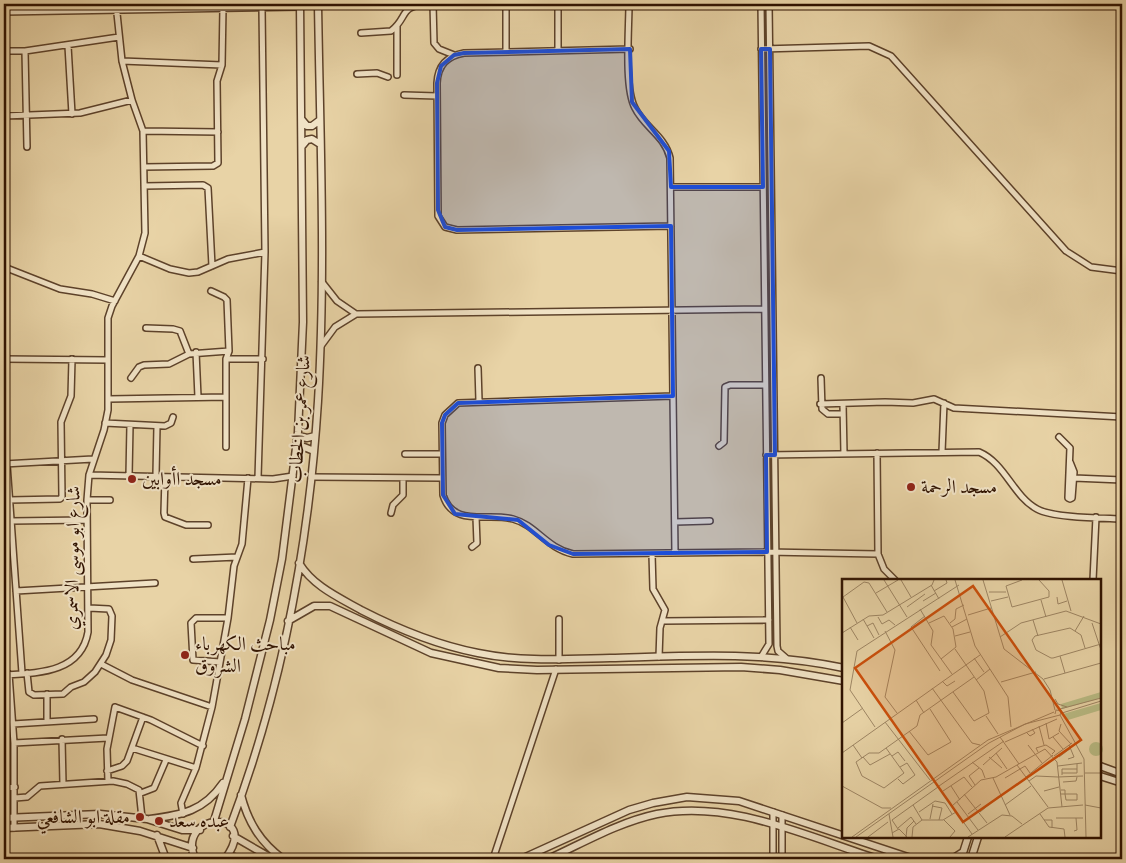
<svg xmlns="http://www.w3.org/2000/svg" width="1126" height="863" font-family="'IM FELL DW Pica',Amiri,serif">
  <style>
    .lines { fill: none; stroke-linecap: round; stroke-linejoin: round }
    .minor-casing { stroke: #5d422a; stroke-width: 8 }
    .tertiary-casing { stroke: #5d422a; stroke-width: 9 }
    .minor { stroke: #f0e2c5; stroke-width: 5 }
    .tertiary { stroke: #f0e2c5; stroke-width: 6 }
    .marked { fill: #1d4ed8; fill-opacity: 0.2; stroke: #1d4ed8; stroke-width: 4; stroke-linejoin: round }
    .poi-dot { fill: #8f2418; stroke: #f0e2c5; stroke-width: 2 }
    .labels { text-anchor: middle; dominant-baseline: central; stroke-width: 4; stroke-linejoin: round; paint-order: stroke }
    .street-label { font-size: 19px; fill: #2f1200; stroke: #f0e2c5 }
    .poi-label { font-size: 19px; fill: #2f1200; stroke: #f0e2c5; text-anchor: start }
    .inset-road { fill: none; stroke: #9e8664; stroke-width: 1 }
    .view { fill: #cc4e0a; fill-opacity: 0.15; stroke: #cc4e0a; stroke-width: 2.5 }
    .inset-edge { fill: none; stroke: #2f1200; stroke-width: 2.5 }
  </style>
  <rect width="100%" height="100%" fill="#e8d3a6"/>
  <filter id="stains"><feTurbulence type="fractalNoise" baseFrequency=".004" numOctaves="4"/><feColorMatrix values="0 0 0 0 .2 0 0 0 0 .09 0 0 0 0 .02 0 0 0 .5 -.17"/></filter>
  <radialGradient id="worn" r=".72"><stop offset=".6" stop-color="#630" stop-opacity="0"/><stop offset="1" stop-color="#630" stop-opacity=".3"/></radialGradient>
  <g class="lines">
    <g class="minor-casing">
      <path id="minor" d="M433,4L434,43L439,49L454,55
        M479,4L506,6H558
        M629,4C629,29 624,88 635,108C644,127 665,136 670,158L675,553
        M761,4L769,644L761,657
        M769,4L777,646L778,651L786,658
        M506,6V52
        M4,12L300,7
        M361,33L391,31C409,17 398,6 428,4
        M68,46L72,114
        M630,49L464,53C447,56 438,65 437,83L438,216L445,227L457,230L671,226
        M761,49L869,46L891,56L1066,251L1091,267L1122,271
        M558,50V4
        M4,51H25L119,37
        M25,51L27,147
        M122,61L222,65
        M357,74L377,73L388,77
        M397,75V26
        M404,95L437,96
        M4,116L80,113L132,100
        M143,131L218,132
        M144,167L213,166L218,163L217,81L222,65L223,8
        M144,186L203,185L208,188L212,266
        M671,187H763
        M4,232V238
        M139,256L170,269L189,273L198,272L228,259L265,252
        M4,267L60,289L92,294L115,301
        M322,282L337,301L356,314
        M211,291L224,297L227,300L229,351L226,359V447
        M146,328L173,329L180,331L189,354
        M321,346L335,327L356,314L764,309
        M196,352L198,397
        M4,359L108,360
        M226,359H263
        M478,368L479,401
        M131,378L139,367L144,365L169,364L189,354L229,351
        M821,378L822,409L828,414H843
        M673,396L458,403L445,415L442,423L443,495C453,528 488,512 513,519C536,525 546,548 573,554L767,552L878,554
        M109,399L226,397
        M820,404L885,402L913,403L934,399L954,408L1122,417
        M843,404L844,454
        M105,423L165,426L171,423L173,417
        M1059,437L1070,448L1068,498L1070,499L1072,498L1074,472L1070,462
        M719,446L724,442L725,387L730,385H765
        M942,452L944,403
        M877,453L878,554L884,569L895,580
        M405,454H442
        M766,455L979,452C1005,463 1013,496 1037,509C1053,518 1102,518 1122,519
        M4,464L93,459
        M7,464L22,673
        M89,475L273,479L293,476
        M156,475L157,426
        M129,476L130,425
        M165,477L164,513L165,517L186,525H208
        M311,477L442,478
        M258,478L265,252L262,8
        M1074,478L1122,480
        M9,500L60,499L62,497L61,422L71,396L72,359
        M87,500H110
        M391,513L393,505L403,495V478
        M11,521L86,520
        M675,522L710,521
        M472,547L477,543L476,517
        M652,554L653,589L665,610L660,628L659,657
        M193,559L237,557
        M1093,580L1096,517
        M16,591L155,583
        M663,621L769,620
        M559,660V619
        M220,662L193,660L191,623L196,618H228
        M101,664L132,680L212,707
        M27,673L29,692L34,695L63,694L71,687L84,682L95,672L106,655L111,640L112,616L109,609L89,608
        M9,674L14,743V828
        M4,675C38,673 81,673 88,632L87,500L89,475L104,430L108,410V318L112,306L139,256L145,233L143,131L132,100L122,61L116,4
        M47,694V721
        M13,724L94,719
        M62,739L63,784
        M14,743L108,738
        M132,748L196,768
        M107,771L122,766L127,761L143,717
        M108,781L107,749L115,707L151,720L203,746
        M4,788L15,787
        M141,793L154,788L166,760
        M15,798L27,797L40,786L113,781L127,784L139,790L142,818
        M773,812V859
        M183,814L181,803L196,768L212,707L228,618L234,566L242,544L248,478
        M782,815V859
        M493,859L556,669"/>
    </g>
    <g class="tertiary-casing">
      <path id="tertiary" d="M302,120L307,126H312L320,120
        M302,146L307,140L312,139L320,144
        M298,436L307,438L315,436
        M296,451L304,447L314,451
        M299,563C313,586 338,597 361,610C398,629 437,645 478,653C521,662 566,659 610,658C688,656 767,651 844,668
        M288,621L314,606H330L431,653L499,668L537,670L741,667L780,670L844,681
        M1100,766L1122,774
        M1100,776L1122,783
        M241,795C248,822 260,842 283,859
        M4,818L100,814L147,819L182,830H200
        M150,819C182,815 204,811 223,783
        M214,821L245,719L270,620L282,559L298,432L303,322L300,4
        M230,827C281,692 309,545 318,401C326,269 320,136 318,4
        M4,828L99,824L140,831L193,848
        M157,835L166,859
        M233,836L266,855L278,859
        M228,855L241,859
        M195,859C175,811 263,808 225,859
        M521,859L629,810L653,803L687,797L739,801L914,859
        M548,859C583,843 619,822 657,814C730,799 808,837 878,859
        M952,859L963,852
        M961,859L968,837
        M971,859L978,837"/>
    </g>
    <use href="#minor" class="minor"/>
    <use href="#tertiary" class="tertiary"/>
  </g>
  <path class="marked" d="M630,49L632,102L669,151L671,187H763L761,49H770L775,455H766L767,552L573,554L549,545L518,520L455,514L443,495L442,423L445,415L458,403L673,396L671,226L457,230L445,227L438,210L437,83L441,66L454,55L464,53Z"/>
  <g class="poi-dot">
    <circle cx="132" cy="479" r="5"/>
    <circle cx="911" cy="487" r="5"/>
    <circle cx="185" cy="655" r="5"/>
    <circle cx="140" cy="817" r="5"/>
    <circle cx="159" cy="821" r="5"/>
  </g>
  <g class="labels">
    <g class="street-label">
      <text transform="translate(300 419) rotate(-86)">شارع عمر بن الخطاب</text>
      <text transform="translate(73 558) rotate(-89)">شارع ابو موسى الاسمري</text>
    </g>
    <g class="poi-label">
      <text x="142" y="479">مسجد اأوابين</text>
      <text x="921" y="487">مسجد الرحمة</text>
      <text x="195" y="644">مباحث الكهرباء<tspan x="195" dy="22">الشروق</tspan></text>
      <text x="130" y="817" text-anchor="end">مقلة ابو الشافعي</text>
      <text x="169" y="821">عبده سعد</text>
    </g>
  </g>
  <g transform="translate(842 579)">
    <rect width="259" height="259" fill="#e8d3a6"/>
    <path d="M259,113V119L220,130L219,125ZM259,124V131L226,141L221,135Z" fill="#b9bb84"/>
    <path d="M247 170a7 7 0 1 1 14 0a7 7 0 1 1-14 0Z" fill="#b9bb84"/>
    <path class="inset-road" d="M42,1L65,38M59,1L69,18M113,1L133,67L166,118L169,148M141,1L162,70L201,100L208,111L213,131M180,1L164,7L170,28L207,18V12L197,1M220,1L229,32M89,6L97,20M92,12L105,4L104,1M147,13H164M34,14L56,1M215,18L216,25L225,22M199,21L204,38M81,22L94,14M149,22L166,18M65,28L83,15M78,30L91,52L89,66L110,95M126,36L149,29M83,37L69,48L98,92M36,38L40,45L47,41L53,46M21,40L32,59M191,41L196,57M15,44L1,18L22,3L27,4L45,33M87,44L102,37L111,50L114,68L99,80M108,44L113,40L114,30L122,26M250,44L259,71M25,47L31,44L37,56M8,48L16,61M110,48L125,40M43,52L53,71L43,118L55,134M233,52L242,37M0,54L27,37L41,36L90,6L92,1M113,57L128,53M158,58L179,44L224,32L259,45M243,69L239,56L228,49L193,57L190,61L194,71L209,79H211L259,65M218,77L223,94M132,79L142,93M202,100L259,84M134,101L148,90M100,102L105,107L113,102M159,103L194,93M90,109L130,164L138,166M111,113L132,142L147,134L142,112L113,70M213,120L216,125L225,128M74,121L82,134M218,130L259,119M220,134L259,122M218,136L242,180L244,258M144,137L156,155M43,143L88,201M0,144L21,129M204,144L207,160L217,154M219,145L217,152L229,165M197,147L202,166M33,148L8,111L15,72L117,6M67,152L86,176L109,163L88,130M184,153L188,157L193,154L190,150M158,158L177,185M211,158L221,170M163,163L215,140M11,166L20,179M68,166L79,184M186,166L200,184M44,169L62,194L42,209L20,197L14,183L27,174H37L68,152L75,147L78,136L132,98M196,173L194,169L204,166L213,172L210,175M0,174L138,76M154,174L165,190M50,177L56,173L63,182M212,177L230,164M21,178L28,186L48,175M147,178L160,189M217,178L229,169M226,180L232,178L227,166M130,183L140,191L143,199M141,186L160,169M175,186L206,228M216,187L240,184M220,194H235V185M243,194H259M220,196V190H235M184,198L211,176M216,198L241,197M151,199L168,236M163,199L183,187L188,194M56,200L61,205L73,196L65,184L58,188M92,202L130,255M187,202L194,197L216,198M221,203L234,202L235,198M133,206L127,197L137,189M0,207L40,229H49M97,207L162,162M109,207L118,221M101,212L122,198L130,208M202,212L217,208M122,215L145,244M219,215H235V221H224L223,215V211H219M115,223L136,251M71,226L80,241M163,226L189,207M243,226L259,229M90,227L100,229L97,241M110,227L139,201L154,198L203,170L215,183L220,228M77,233L93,222L103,224L110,235M138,233L157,217M47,235L51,258M126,235L139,225M198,235L207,248L222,250L223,258M214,239H241M88,240L91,225M102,241L113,252L108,258M202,241H210V249M56,249L69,238L74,245M56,250L50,241L96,208M232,252L235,251L234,239M50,254L57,250L65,258M10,258L146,161L212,133M14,258L147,164L183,145L218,136L220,132L214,131L213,135M26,258L46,243M64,258L65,249L72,242M70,258L71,248L80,241H101L114,233M126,258L160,236L170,237L180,245M163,258L206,229L241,226"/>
    <path class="view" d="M131,7L239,161L121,243L13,89Z"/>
    <rect width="259" height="259" class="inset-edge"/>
  </g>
  <rect width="1126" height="863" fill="none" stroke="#e8d3a6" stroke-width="20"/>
  <rect x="5" y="5" width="1116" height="853" fill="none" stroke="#2f1200" stroke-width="2.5"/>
  <rect x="10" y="10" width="1106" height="843" fill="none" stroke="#2f1200"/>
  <rect width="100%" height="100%" filter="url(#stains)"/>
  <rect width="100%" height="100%" fill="url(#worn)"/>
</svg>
